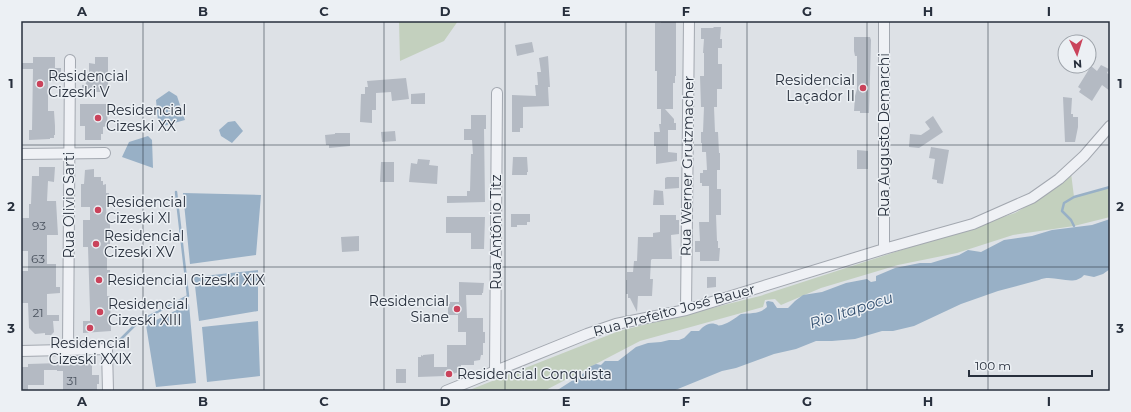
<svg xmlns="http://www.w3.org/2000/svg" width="1131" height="412" font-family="Montserrat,sans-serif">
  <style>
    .green { fill: #c3d0be }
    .water { fill: #98b0c6 }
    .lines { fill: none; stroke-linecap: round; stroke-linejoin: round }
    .stream { stroke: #98b0c6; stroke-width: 2.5 }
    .building { fill: #b4bac3 }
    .minor-casing { stroke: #a3a8b0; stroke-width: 12 }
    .minor { stroke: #eff1f5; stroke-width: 10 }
    .grid { fill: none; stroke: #272f3c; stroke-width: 1; stroke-opacity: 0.55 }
    .poi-dot { fill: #ca435b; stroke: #ecf0f4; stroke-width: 1.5 }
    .labels { text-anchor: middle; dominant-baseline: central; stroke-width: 3; stroke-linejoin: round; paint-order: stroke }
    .number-label { font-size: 12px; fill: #4a525e }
    .poi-label { font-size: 14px; fill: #272f3c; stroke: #ecf0f4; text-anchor: start }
    .street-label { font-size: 14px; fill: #272f3c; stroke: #ecf0f4 }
    .water-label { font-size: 15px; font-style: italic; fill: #324f6f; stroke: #ecf0f4 }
    .neatline { fill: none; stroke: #272f3c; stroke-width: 1.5 }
    .grid-label { font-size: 13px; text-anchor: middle; font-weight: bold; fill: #272f3c }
  </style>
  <rect width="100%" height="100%" fill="#dde1e6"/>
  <path class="green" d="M399,21H458L444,41L400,61Z
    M1071,173L1074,197L1110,187V217L1074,226L1013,235L957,253L898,265L821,288L781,305L775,299L765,300L763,307L640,341L544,391H467L619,331L760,296L1015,213L1051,191Z"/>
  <path class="water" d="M169,91L177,96L185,120L163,126L158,121L156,100Z
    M235,121L243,131L232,143L221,136L219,130L228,122Z
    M148,136L152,140L153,168L122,157L129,142Z
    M183,193L261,195L256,255L190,264Z
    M1110,219V269L1103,274L1094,277L1084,275C1073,288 1054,273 1039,280L998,291L961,304L914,326L893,331H882L855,339L832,341H816L796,349L774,354L736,368L722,371L673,391H556L584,373L589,367L596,364L601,365L605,361H618L636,347L648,343L661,342L669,340H679L684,338L691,331H699C703,327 708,322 715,324C720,325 716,326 722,325C729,323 735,318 741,314C750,313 760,314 767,307L766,302L768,301L773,302L777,308H788L795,301L803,295L822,292L846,283L867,279L871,282L876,281V276L895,268L920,263H931L944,259L959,255L968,250L981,252L1004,240L1032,236L1052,230L1092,225Z
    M258,270V311L199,321L194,277Z
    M189,304L196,383L156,387L146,325Z
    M258,321L260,376L207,382L202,327Z"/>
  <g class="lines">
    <path class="stream" d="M1074,226L1071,220L1062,211L1064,203L1074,197L1110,187
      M119,341L138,322L188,296L176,192"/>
  </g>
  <path class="building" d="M661,21H673V22H676V76H675V83H673V109H665L674,119V123H676V130H668V152L677,153V161L656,164V146H654V132H660L659,124H661V109H657V71H655V23H661Z
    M713,27H721L720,39H722V48H718V64H722V89H717V107H714L715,132H718L719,153H720V170H717V189H721V215H716L717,241H718V248H720L719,261H700V252H695V241H700L699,222H709V186H702V183H700V173H703V170H707L706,152H702V143H701V132H703L704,107H701L700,76H704V53H703L704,39H701V28H714Z
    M854,37H870L871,40L869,113H860V111H854L855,96L857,89V56H855L854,51Z
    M532,42L534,52L517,56L515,45Z
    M548,56L550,87H548L549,106L523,107V128H520V132H512V95L536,96L535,85H538L537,72H541L539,58Z
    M33,57H55V68H61V80L48,81V111H54L55,126V135H54V138H50V139L29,140V130H32L33,69H21V63H33Z
    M95,57H108V92H82V85H86L85,75H89V63L95,64Z
    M1101,65L1109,69L1107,73L1110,75V91L1102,85L1092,101L1079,92L1081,89L1078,87L1091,66L1097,71Z
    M406,78L409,99L392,101L391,92L376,93V110H372V123L360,122L361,94H365V87H368L367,81Z
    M425,93V104H411V94Z
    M1063,97L1072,98L1071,114H1073V117H1078V127L1075,142H1065Z
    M80,104H108L107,126L103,127V134H101V140H85V126H80Z
    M471,115H486V129H484L485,202L447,203V196H467V191H470L471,154H473L472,140H464V129H471Z
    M933,116L943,132L919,148L909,147L910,134L921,135L930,129L925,122Z
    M395,131L396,141L382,142L381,132Z
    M335,133H350V146L329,148V145H326L325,135L335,134Z
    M931,147L949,150L943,184L937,183V180L932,179L935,159L929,158Z
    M857,150L868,151V169H857Z
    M513,157H527L528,172H527V175H512Z
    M418,159L430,160L429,165L438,166L437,184L409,182L411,163L417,164Z
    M381,162H394V182H380Z
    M39,167H55L54,182L48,181L47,201H56L58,235H47V264H56V287H60V293L47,294V315H59V321H53L54,332L51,335H45V333L35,334L29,328L28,303H21V271H28V251H21V218H29V204H31L32,176H39Z
    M94,169V177H101V181H103V185L106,184V193H109V207H106L107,221H110V244H107V270H110V279H107V296H110L111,331L83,333V321H90V310L88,247H83V220H90V207H81V184H84L85,170Z
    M667,177H679V188L665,189V178Z
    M654,190L663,191L664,205H653Z
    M511,214H530V222H527V225H517V227H511Z
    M660,215H676V220H679V234L671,235L672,259H652L651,260L650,279H653L652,296H638L637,312L630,298H628V294H626V280H627V272H633L634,261H637L638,237H653V233L660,232Z
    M446,217H485L484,249H471V233H446Z
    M359,236V251L342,252L341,237Z
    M707,277H716V287L707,288Z
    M459,282L484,283L483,293H482V295H466L467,318H483V332H485V343H483V355H481L480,360L474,361V365H461V371L445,377V376L418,377V357H421V355L423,356V355L434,354V367H447V345H466V332H458V315H448V304H450V302H459Z
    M92,362V375H99V384H97V391H63V371H57V370H44V385H28V391H21V367H28V364Z
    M396,369H406V383H396Z"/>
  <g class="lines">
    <g class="minor-casing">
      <path id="minor" d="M21,154L105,153
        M884,249V21
        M686,310L689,21
        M68,350L70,60
        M21,351L107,349L108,391
        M495,371L497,93
        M446,391L587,334L616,324L686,310L884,249L973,224L1032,198L1059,179L1084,156L1110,126"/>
    </g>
    <use href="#minor" class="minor"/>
  </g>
  <path class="grid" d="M143,21V391M264,21V391M384,21V391M505,21V391M626,21V391M747,21V391M867,21V391M988,21V391M21,145H1110M21,267H1110"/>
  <g class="poi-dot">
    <circle cx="40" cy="84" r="4"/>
    <circle cx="863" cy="88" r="4"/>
    <circle cx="98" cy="118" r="4"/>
    <circle cx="98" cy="210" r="4"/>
    <circle cx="96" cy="244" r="4"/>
    <circle cx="99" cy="280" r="4"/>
    <circle cx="457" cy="309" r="4"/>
    <circle cx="100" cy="312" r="4"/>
    <circle cx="90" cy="328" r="4"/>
    <circle cx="449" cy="374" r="4"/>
  </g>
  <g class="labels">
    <g class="number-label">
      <text x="39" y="225">93</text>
      <text x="38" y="258">63</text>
      <text x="38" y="312">21</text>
      <text x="72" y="380">31</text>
    </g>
    <g class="poi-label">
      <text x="48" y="76">Residencial<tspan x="48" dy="16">Cizeski V</tspan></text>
      <text x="855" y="80" text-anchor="end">Residencial<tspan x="855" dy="16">Laçador II</tspan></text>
      <text x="106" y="110">Residencial<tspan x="106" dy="16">Cizeski XX</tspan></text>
      <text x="106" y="202">Residencial<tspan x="106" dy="16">Cizeski XI</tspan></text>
      <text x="104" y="236">Residencial<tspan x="104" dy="16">Cizeski XV</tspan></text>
      <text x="107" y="280">Residencial Cizeski XIX</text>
      <text x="449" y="301" text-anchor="end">Residencial<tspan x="449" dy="16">Siane</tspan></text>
      <text x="108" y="304">Residencial<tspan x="108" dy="16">Cizeski XIII</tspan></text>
      <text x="90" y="343" text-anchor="middle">Residencial<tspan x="90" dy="16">Cizeski XXIX</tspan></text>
      <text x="457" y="374">Residencial Conquista</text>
    </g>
    <g class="street-label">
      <text transform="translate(884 135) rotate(-90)">Rua Augusto Demarchi</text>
      <text transform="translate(687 166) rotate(-89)">Rua Werner Grutzmacher</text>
      <text transform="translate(69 205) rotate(-90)">Rua Olivio Sarti</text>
      <text transform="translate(496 232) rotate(-90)">Rua Antônio Titz</text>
      <text transform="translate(674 310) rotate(-15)">Rua Prefeito José Bauer</text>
    </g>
    <g class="water-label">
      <text transform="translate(851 310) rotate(-18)">Rio Itapocu</text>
    </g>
  </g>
  <rect width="1131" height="412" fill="none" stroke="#ecf0f4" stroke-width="44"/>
  <g transform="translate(1077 54) rotate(176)"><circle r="19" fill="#ecf0f4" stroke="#9da3aa"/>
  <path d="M0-3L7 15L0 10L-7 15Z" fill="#ca435b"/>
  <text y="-6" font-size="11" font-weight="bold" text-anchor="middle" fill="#272f3c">N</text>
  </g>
  <path d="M969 370v6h123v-6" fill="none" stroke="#272f3c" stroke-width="2"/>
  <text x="975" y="370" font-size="12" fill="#272f3c" stroke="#ecf0f4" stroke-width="3" paint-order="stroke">100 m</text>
  <rect x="22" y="22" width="1087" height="368" class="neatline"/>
  <g class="grid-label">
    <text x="82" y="16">A</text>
    <text x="203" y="16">B</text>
    <text x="324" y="16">C</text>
    <text x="445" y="16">D</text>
    <text x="566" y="16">E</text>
    <text x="686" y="16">F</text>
    <text x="807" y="16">G</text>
    <text x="928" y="16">H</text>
    <text x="1049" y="16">I</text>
    <text x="11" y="88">1</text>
    <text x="1120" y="88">1</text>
    <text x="11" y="211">2</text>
    <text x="1120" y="211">2</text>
    <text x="11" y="333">3</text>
    <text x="1120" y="333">3</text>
    <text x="82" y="406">A</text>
    <text x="203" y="406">B</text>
    <text x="324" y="406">C</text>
    <text x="445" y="406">D</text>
    <text x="566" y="406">E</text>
    <text x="686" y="406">F</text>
    <text x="807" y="406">G</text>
    <text x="928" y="406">H</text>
    <text x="1049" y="406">I</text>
  </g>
</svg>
